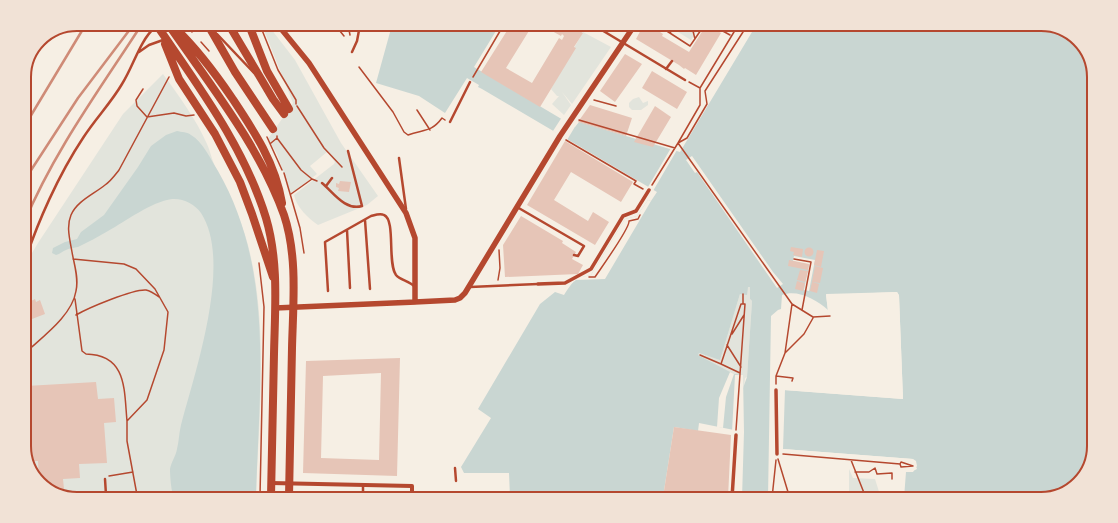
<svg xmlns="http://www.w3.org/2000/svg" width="1118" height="523" font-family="Roboto,sans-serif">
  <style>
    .green { fill: #e2e4dc }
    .water { fill: #c9d6d2; fill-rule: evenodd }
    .pier { fill: #f6efe4 }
    .building { fill: #e6c5b7; fill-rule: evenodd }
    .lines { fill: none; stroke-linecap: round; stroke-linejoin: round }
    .path { stroke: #b5482f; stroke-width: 1.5 }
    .service { stroke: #b5482f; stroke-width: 2.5 }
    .pedestrian { stroke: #b5482f; stroke-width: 3.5 }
    .minor { stroke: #b5482f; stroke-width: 4 }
    .tertiary { stroke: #b5482f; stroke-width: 5.5 }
    .trunk { stroke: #b5482f; stroke-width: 8 }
    .rail { stroke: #cf8b77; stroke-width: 2.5 }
    .rim { fill: none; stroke: #b5482f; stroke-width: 2 }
  </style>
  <rect width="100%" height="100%" fill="#f6efe4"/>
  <path class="green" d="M262,25H268L295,60L341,143L378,196L367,205L318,225C308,218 297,208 294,195L334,164L335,162L327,152L310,166L317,174L291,194L277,154L268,139L293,103Z
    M677,27H699L691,40L678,32Z
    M583,32L611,47L572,104L562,92L571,105L564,115L552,104L559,96H557L551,89Z
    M163,74C179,96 196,119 207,144C210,150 211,157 214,164C226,191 240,215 248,245C269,326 259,413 256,496L57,495L35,478L24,450V275L29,258L38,243L123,114Z
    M639,97L643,103L648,101V105L641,110H632L629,107V103L633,99Z
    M748,287H750V299L752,301L747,377L745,378L744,387L742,389L735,375L698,355V353L720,359L740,294Z
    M849,469L853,478L875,479L881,498H849Z"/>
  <path class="water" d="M392,25L499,26L474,67L575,127L579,122L680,152L755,27L1061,28L1085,47L1094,74L1090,466L1071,490L1041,499L904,498L906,472H911L917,469L913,459L783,449L785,390L903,399L899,296L897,292L826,295L828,310C816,299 797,289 782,295L781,309L778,310L771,316L768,498H742L744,432L699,423L698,431L674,427L663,497H510L509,473H464L461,467L491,418L478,409L540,304L555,292L564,295C573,281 575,278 591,275L625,219L637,216L648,200L651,201L657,192L482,89L478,87L479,85L467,78L445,113L419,96L376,83ZM748,287H750V299L752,301L747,377L743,388V375L734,374L698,355L699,353L720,360L740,294L747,295Z
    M177,131C181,132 188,132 191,135C203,142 211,160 218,171C275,270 259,387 256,496L173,495C171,489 170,476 170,469C171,462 176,456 177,449C179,441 179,433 181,425C195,372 233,262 201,213C195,204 183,198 172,199C151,202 126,221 108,231C98,237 88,242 78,247C74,248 70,248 66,250C63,251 60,254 56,255L52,253L53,248L65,242L77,239L81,232L104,215L138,167L151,146L166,135Z"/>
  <path class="pier" d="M562,117L576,125L567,140L553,131Z
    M671,148L677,150L653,191L648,187Z
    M692,156L773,272L783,284L777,288L697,172L695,173L686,160Z
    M648,200L651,201L605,279L576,280L577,278L591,275L625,219L637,216Z
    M794,256L815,260L809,291L804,290L809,265L793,261Z
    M897,292L899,295L903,399L783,390L785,388L901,397L896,294L828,296L830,310L828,312L826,294Z
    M730,372L734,374L726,397L723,428L717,427L719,398Z
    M735,375H743L744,432L742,434L732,432Z
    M783,449L913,459L916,461L917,466L913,472H906L904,471L914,469V462L783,451Z"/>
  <path class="building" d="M510,26H532L506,68L532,83L559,38L562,40L564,36L562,34L561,36L543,26H572L583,33L574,47L576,48L540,107L481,72Z
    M643,26H651L663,34L662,36L689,52L705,27H711L721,33L696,75L685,68L684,69L679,65L636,39Z
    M625,54L642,64L615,102L600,91Z
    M652,71L687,92L677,109L642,88Z
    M590,105L632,118L626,136L578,122Z
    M655,106L671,117L653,147L634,142Z
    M565,141L633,182L621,202L571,172L554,200L588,221L593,212L609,222L595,245L527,205Z
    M340,181L351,182L349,192L338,191L339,188L336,187V183L339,184Z
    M521,216L563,241L562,243L576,252L572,259L583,265L578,274L505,277L503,245Z
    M791,247L803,249L802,257L793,255L794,252L790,251Z
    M804.5 252a4.5 4.5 0 1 1 9 0a4.5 4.5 0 1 1-9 0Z
    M817,250L824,251L821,267L814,265Z
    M789,260L809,264L808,270L788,266Z
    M815,266L823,268L820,283L812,282Z
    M800,270L808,271L805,282L797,280Z
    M797,281L805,283L803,291L795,289Z
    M812,282L819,284L817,293L810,291Z
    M35,299L36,302L40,300L45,314L32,319L27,305L30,304L29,302Z
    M400,358L397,476L303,473L306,361ZM381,373L379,460L321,458L323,376Z
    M96,382L98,399L114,398L116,422L104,423L107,463L79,464L80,478L63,479L64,489L50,490L39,481L38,461H29L24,450V411H27L26,386Z
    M674,427L731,435L728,498L663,497Z
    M306,493L379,495V496H305Z"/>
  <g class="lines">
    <path class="path" d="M190,24L192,32
      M260,25L278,70L296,100V104
      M335,25L344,36
      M348,25L350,35
      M659,26L690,46L703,27
      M692,27L695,39
      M723,27L721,30L730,35
      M737,27L700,88V105L678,143L792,304L813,317L830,316
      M672,30L683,27
      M670,33L674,27
      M201,42L209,51
      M359,67L393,112L404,132L408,135C423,129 431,133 442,118L445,120
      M473,77L503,26
      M689,82L700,88
      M143,89L136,100L137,106L147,117L174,113L186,116L194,115
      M594,100L616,106
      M297,106L324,148L342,167
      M417,110L430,130
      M579,120L675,148
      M277,136V138L301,170L312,179
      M267,137L282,170
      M566,140L636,181L634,184L643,189
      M271,143L277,138
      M284,173L300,228L304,253
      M652,185L678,143L687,138L707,104L705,91L743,32L741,27
      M291,194L312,179L317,181
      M73,259L124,264L136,269L155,289L168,312L164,350L147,400L127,421V441L137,495
      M794,259L811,262L802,310
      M259,263L264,307L260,496
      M589,277H595C601,268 630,228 629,221L638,219L640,215
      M498,280L500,268L499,250
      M75,299L82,351L86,354C127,355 124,389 127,421
      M743,304V294
      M76,315C88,308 133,289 146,290C151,291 155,294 159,297
      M732,334L744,315
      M727,345L741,367
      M785,353L792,304
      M24,354C42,337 72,316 76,291C79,278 74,264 72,252C70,240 66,227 71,215C77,201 94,194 105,185C111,181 115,175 119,170L169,77
      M700,355L721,364
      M776,376L793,378L792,381
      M776,384V376L785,353L804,334L813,318
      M736,430L745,304H741L721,364L740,373
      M783,454L900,464L901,467L913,466L901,462L900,464
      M778,459L788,492V498
      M851,460L866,498
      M855,472H869L875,468L877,474L892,473V479
      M109,476L133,472
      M772,498L776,460"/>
    <path class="service" d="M595,26L685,80
      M217,34L254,73
      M139,52L149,45L163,40
      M352,52L357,41L360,25
      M666,69L672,61
      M450,122L470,82
      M399,158L406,209
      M322,183C333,192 345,211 362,206L348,151
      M326,186L332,178
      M517,207L584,246L578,256L574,255
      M365,220L370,289
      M347,230L350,288
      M24,264C37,223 59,174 83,138C95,119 111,103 122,84C134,65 139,42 155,27
      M470,287L538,284
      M328,291L325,242L371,216C375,215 380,213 384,215C396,220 387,263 396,275C400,280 409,281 414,286
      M455,468L456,481
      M105,479L106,495
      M363,496V485"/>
    <path class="pedestrian" d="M538,284L565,283L591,269L623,216L636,211L649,190
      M776,390L777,454
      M732,498L736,435"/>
    <path class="minor" d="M271,483L412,486V496"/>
    <path class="tertiary" d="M278,25L309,63L406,213L415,238V302
      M415,302L455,300L460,298L465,293L560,136L634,26
      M275,308L416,302"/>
    <path class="trunk" d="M156,24C198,86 244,146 266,218C279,262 275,308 274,354C273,401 272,448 271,496
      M168,24C210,85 259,145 284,215C298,257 293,305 292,348C291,397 290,446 289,496
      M175,25L176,29C198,50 215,73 232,98C254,131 275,162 282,203
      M208,25L235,72L273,129
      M229,25L273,99L284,114
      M249,25L267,71L289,109
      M165,44L179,79L215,134L240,182L252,214L273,277"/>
    <path class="rail" d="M33,54L58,32
      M24,127L86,24
      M24,181L78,98L134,24
      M24,223C54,151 100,89 142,24"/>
  </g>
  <path d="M0 0H1118V523H0ZM77 31H1041A46 46 0 0 1 1087 77V446A46 46 0 0 1 1041 492H77A46 46 0 0 1 31 446V77A46 46 0 0 1 77 31Z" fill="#f1e2d6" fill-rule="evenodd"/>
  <path class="rim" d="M77 31H1041A46 46 0 0 1 1087 77V446A46 46 0 0 1 1041 492H77A46 46 0 0 1 31 446V77A46 46 0 0 1 77 31Z"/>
</svg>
